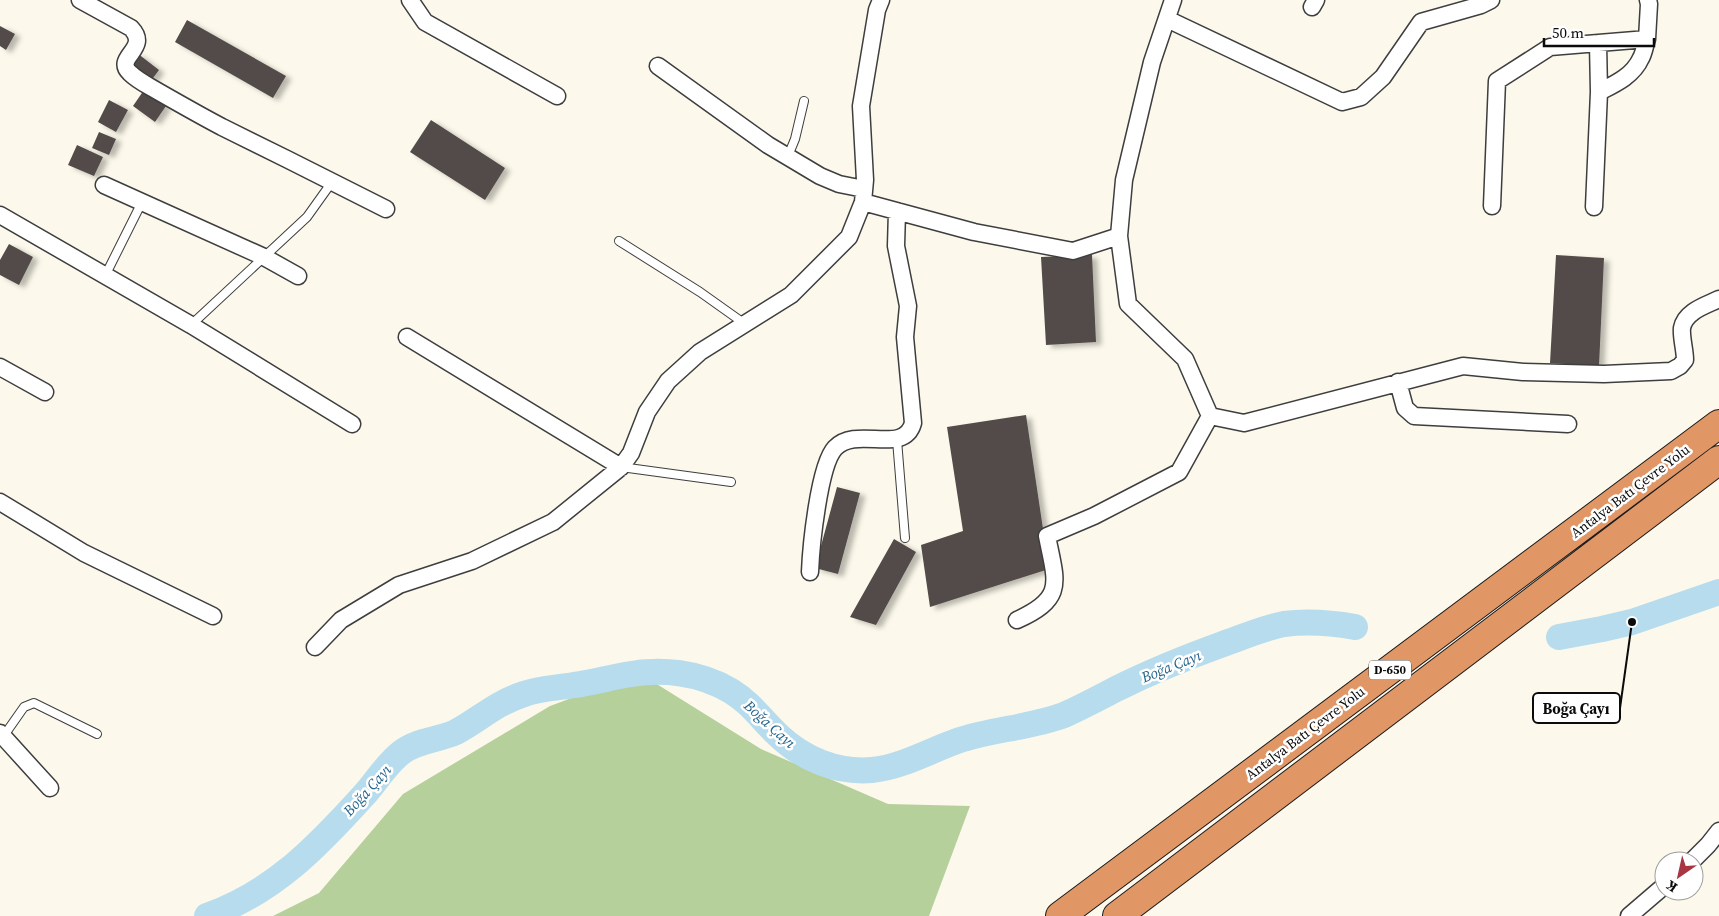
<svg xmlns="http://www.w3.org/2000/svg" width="1719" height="916" font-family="'Source Serif 4',serif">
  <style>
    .forest { fill: #b6d09b }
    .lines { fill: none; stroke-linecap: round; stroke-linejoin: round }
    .river { stroke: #b6dced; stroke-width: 26 }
    .building { fill: #524c49; filter: url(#shadow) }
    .lane-casing { stroke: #3e3e3e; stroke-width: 10 }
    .street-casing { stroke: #3e3e3e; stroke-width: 19 }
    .highway-casing { stroke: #1c1c1c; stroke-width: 30 }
    .lane { stroke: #fff; stroke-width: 8 }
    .street { stroke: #fff; stroke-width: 16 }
    .highway { stroke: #e19665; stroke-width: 28 }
    .labels { text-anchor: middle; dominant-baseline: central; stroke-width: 5; stroke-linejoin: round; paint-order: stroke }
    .shield { fill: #fff; stroke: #545454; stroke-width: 1 }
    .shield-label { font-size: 12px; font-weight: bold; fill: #0b0b0b }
    .street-label { font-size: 14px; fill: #0b0b0b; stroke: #fff }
    .water-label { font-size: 15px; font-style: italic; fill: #26658b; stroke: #fff }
    .leader { fill: none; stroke: #0b0b0b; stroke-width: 2 }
    .callout-dot { fill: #0b0b0b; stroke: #fff; stroke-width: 2 }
    .callout { fill: #fff; stroke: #0b0b0b; stroke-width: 2 }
    .callout-label { font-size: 15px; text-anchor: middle; font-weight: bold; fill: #0b0b0b }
  </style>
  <defs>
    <filter id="shadow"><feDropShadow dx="5.5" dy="3" stdDeviation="2.5" flood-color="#0004"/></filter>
  </defs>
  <rect width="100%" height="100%" fill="#fcf8eb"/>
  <path class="forest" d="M639,673L761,749L888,804L970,806L929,916H273L319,893L403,794L550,706Z"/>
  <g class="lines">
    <path class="river" d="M1559,637L1602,629L1632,622L1719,592
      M207,916C274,892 317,847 364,795C376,782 387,763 402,752C418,740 439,740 456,732C480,719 496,703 524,694C540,688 557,688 574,685C591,683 608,678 625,675C661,668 699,672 731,691C752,704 761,719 778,735C803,759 837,773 872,770C902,767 929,751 957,741C992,729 1029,728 1064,715C1082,707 1099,698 1116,689C1150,672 1187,657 1223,644C1243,637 1263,628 1284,624C1308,621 1332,623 1355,627"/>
  </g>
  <path class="building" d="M187,20L286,76L273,98L175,42Z
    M0,26L15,34L6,50L0,46Z
    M137,53L159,70L150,82L128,65Z
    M144,90L166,106L155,122L133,106Z
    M109,100L128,110L116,132L98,122Z
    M431,120L505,168L485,200L410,152Z
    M99,132L116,139L109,155L92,148Z
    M77,145L103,157L94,176L68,165Z
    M9,244L33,257L19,285L0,275V260Z
    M1092,255L1096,342L1046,345L1041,257Z
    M1556,255L1604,258L1599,366L1550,363Z
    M1026,415L1049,569L930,607L921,545L963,531L947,427Z
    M837,487L860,493L838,574L815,568Z
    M894,539L916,552L876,625L850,617Z"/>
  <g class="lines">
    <g class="lane-casing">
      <path id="lane" d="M788,156L795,139L804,101
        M619,241L700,292L745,324
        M105,276L142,202
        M191,325L307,217L332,182
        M897,440L905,538
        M621,467L731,482
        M3,737L24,707L34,703L97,734"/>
    </g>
    <g class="street-casing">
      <path id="street" d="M80,0L131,28C151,49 113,57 130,73C138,81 149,86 159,92C180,104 201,116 222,127C277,154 331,181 386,209
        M410,0L425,22L557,96
        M1173,0L1152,62L1124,180L1119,236L1128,304L1185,359L1210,416L1244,423L1463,366L1523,372L1604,374L1671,371L1680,366L1685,360C1685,350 1681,337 1682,328C1685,311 1707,305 1719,299
        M1312,7L1316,0
        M1167,19L1342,102L1361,97L1383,77L1421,22L1481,5L1491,0
        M1598,43L1599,92C1615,84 1633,76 1641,58C1644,53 1645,45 1647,39
        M658,66L768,145L820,176L839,184L864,189
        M104,185L264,257L298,276
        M863,202L974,232L1073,251L1119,236
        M1492,206L1497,81L1550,47L1647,39L1649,4L1648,0
        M1594,207L1599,92
        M0,215L191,325L352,424
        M407,337L621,467
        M0,367L45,392
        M1398,382L1405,408L1414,416L1568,424
        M0,502L84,553L213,616
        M810,572C811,547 819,465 835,448C857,425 904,456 913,423L905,337L908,306L896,246L897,211
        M1017,620C1066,598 1056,582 1047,536L1094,516L1179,472L1210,416
        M315,647L341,620L399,585L472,561L553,522L621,467L631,453L647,412L668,381L700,352L791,295L849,237L863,202L865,180L861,106L877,10L881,0
        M0,733L50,788
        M1692,861L1708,845L1719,831
        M1629,916L1664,886"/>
    </g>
    <g class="highway-casing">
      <path id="highway" d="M1060,916L1719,424
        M1117,916L1719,460"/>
    </g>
    <use href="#lane" class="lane"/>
    <use href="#street" class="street"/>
    <use href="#highway" class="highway"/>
  </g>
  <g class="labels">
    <rect class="shield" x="1369" y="660.5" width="42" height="19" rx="4"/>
    <g class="shield-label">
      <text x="1390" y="670">D-650</text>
    </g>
    <g class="street-label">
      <text transform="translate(1630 491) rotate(-37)">Antalya Batı Çevre Yolu</text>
      <text transform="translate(1305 733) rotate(-37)">Antalya Batı Çevre Yolu</text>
    </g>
    <g class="water-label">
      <text transform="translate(1171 666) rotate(-22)">Boğa Çayı</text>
      <text transform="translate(770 724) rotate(42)">Boğa Çayı</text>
      <text transform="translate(367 790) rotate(-48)">Boğa Çayı</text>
    </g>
  </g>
  <path class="leader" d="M1632 622L1620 708"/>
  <circle class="callout-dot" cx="1632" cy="622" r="5"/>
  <rect class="callout" x="1533" y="693" width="87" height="30" rx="5"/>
  <g class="callout-label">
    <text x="1576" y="714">Boğa Çayı</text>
  </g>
  <g transform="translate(1679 876) rotate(214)"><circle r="24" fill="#ffffff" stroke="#9d9d9d"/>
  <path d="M0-4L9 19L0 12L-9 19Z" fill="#a73642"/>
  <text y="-8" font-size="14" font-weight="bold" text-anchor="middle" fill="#0b0b0b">K</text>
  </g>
  <path d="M1544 38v8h110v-8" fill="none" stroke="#0b0b0b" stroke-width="2.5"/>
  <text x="1552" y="38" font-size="15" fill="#0b0b0b" stroke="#ffffff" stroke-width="4" paint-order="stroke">50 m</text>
</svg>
